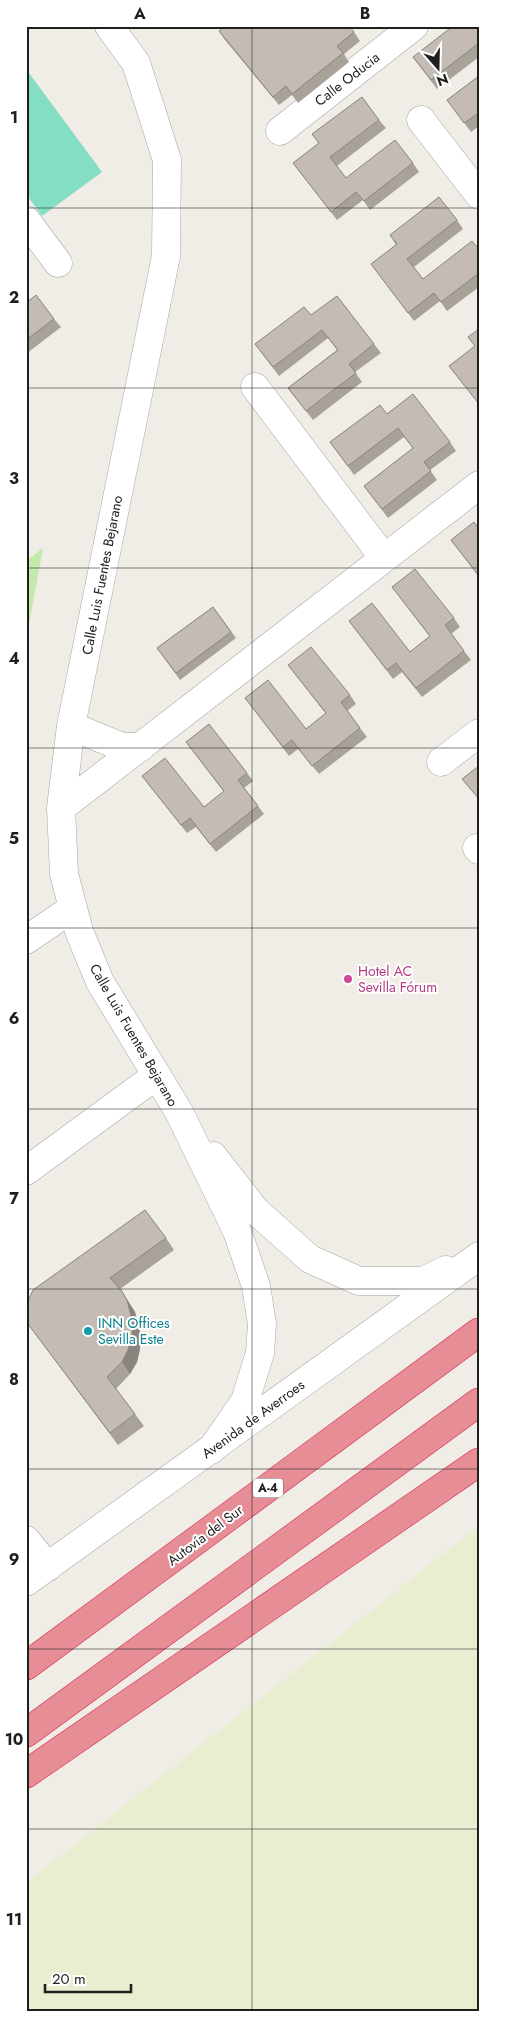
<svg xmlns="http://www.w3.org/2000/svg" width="505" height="2037" font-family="Jost,sans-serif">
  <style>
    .farmland { fill: #e9eed0 }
    .grass { fill: #c3e9ab }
    .pitch { fill: #84dec4 }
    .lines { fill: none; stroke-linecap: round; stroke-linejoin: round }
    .minor-casing { stroke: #a6a6a6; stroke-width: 29 }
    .highway-casing { stroke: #d92651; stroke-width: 29 }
    .minor { stroke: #fff; stroke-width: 28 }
    .highway { stroke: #e68d95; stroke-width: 28 }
    .wall { fill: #a9a29b }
    .shaded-wall { fill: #89847e }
    .building { fill: #c4bcb4; stroke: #89847e }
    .grid { fill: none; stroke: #1f1f1f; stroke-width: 1; stroke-opacity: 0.55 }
    .hotel-dot { fill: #d1479c; stroke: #fff; stroke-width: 2 }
    .culture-dot { fill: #0f9aa8; stroke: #fff; stroke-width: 2 }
    .labels { text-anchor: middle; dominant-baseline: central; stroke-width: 4; stroke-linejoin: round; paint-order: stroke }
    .shield { fill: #fff; stroke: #626262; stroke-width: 1 }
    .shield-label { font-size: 12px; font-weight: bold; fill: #1f1f1f }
    .street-label { font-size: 14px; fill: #1f1f1f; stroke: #fff }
    .hotel-label { font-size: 14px; fill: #b23c85; stroke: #fff; text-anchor: start }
    .culture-label { font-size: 14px; fill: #0d838f; stroke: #fff; text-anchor: start }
    .neatline { fill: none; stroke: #1f1f1f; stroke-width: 2 }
    .grid-label { font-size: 16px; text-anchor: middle; font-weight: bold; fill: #1f1f1f }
  </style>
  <rect width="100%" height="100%" fill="#efede5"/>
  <path class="farmland" d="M479,1526V2011H26V1883Z"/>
  <path class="grass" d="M43,548L26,640V561Z"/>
  <path class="pitch" d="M26,69L102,172L42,216L26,194Z"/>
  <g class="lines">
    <g class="minor-casing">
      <path id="minor" d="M109,26L136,63L167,160L166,256L71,726L61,808L64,874L79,931L100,982L179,1112L237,1231L256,1286L262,1324L260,1353L245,1401L211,1450
        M421,120L479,195
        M280,131L414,26
        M26,220L58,263
        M255,387L384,558
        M71,726L122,747H141
        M441,762L479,733
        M61,808L479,485
        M477,848L479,850
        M26,940L73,908
        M213,1156L256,1211L310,1259L359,1281H423L446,1270
        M26,1171L157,1075
        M26,1540L48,1567
        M26,1582L479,1256"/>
    </g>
    <g class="highway-casing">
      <path id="highway" d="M26,1666L479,1332
        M26,1733L479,1402
        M26,1774L479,1462"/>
    </g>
    <use href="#minor" class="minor"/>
    <use href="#highway" class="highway"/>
  </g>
  <path class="wall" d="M479,26V57L437,89L413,57L469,28Z
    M219,31L354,32L360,41L344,54L349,62L298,103L292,95L279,105L225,40Z
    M479,76V126L471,132L447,100Z
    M379,120L386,128L337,166L346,178L413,163L419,172L370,210L363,200L337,220L293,163L319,144L312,134Z
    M457,220L463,229L414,267L423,279L479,249V287L447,311L440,301L414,321L371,264L396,245L390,235Z
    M26,303L54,319L61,327L26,354Z
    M311,315L374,344L381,353L355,372L362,382L313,420L288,388L337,350L328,338L279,376L255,344Z
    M387,414L450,442L456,451L430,470L437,480L388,518L364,486L413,448L404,437L354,475L330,442Z
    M479,529V577L451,540Z
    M392,587L454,618L460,627L451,634L471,660L422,697L402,672L393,679L349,621L410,652L430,637Z
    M213,607L236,638L180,680L157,648Z
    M288,665L350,695L356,704L347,711L367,737L319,774L298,749L289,756L245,698L306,729L326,714Z
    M186,742L247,773L253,781L244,788L264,814L216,852L196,827L187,833L142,776L204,807L224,792Z
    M166,1238L174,1250L120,1289L135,1312L141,1336L140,1349L137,1362L130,1374L116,1389L144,1426L118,1445L28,1324Z"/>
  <path class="shaded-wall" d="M121,1290L135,1312L141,1336L140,1349L137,1362L130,1374L122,1362Z"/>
  <path class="building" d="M225,26H349L354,32L337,46L343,53L292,94L286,86L273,97L219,31Z
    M453,26H468L469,28L471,26H479V43L431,80L413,57Z
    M479,76V113L464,123L447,100Z
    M362,97L379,120L330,157L346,178L395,140L413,163L364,201L356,192L331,212L293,163L319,143L312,134Z
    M439,197L457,220L407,259L423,279L472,241L479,249V273L441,302L434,293L408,313L371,264L397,244L390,235Z
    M36,295L54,319L26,340V303Z
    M337,296L374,344L349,364L356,373L306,411L288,388L338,350L322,330L273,367L255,344L304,307L311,315Z
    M479,329V404L449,366L475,346L468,337Z
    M413,394L450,442L424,462L431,471L382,509L364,486L413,448L398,428L348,466L330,442L380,405L387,414Z
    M474,522L479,529V576L451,540Z
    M415,569L454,618L445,625L464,651L416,688L396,663L387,670L349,621L372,603L410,652L430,636L392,587Z
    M213,607L231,632L176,673L157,648Z
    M311,647L350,695L341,702L360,728L312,766L292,740L283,747L245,698L268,680L306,729L326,713L288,665Z
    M209,724L247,773L238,780L258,806L210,844L190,818L181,825L142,776L165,758L204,807L224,791L186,742Z
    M479,766V799L462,779Z
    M145,1210L166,1238L110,1278L121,1290L127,1300L133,1324L132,1337L128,1350L122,1362L107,1377L135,1414L110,1433L28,1324L26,1306L33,1290Z"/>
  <path class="grid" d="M252,26V2011M26,208H479M26,388H479M26,568H479M26,748H479M26,928H479M26,1109H479M26,1289H479M26,1469H479M26,1649H479M26,1829H479"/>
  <circle class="hotel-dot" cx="348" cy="979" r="5"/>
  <circle class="culture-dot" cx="88" cy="1331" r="5"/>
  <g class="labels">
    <rect class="shield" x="253" y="1478.5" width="30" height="19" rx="4"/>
    <g class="shield-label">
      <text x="268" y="1488">A-4</text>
    </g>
    <g class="street-label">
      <text transform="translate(347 79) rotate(-38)">Calle Oducia</text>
      <text transform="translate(102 575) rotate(-79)">Calle Luis Fuentes Bejarano</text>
      <text transform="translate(134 1035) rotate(60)">Calle Luis Fuentes Bejarano</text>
      <text transform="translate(253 1419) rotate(-36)">Avenida de Averroes</text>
      <text transform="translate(205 1535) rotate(-37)">Autovía del Sur</text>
    </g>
    <g class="hotel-label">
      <text x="358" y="971">Hotel AC<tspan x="358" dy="16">Sevilla Fórum</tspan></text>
    </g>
    <g class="culture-label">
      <text x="98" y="1323">INN Offices<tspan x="98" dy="16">Sevilla Este</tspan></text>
    </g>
  </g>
  <rect width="505" height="2037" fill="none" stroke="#ffffff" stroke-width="55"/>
  <g transform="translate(438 68) rotate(160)" stroke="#ffffff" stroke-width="4" paint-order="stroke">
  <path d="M0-4L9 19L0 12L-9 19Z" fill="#1f1f1f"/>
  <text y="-8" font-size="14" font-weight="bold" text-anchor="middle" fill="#1f1f1f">N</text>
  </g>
  <path d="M45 1984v8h86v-8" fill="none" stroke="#1f1f1f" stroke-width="2.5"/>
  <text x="52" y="1984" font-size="15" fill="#1f1f1f" stroke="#ffffff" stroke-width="4" paint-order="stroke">20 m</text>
  <rect x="28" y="28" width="450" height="1982" class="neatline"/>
  <g class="grid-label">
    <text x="140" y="19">A</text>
    <text x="365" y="19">B</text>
    <text x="14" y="123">1</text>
    <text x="14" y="303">2</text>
    <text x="14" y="484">3</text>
    <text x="14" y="664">4</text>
    <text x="14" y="844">5</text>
    <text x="14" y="1024">6</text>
    <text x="14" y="1204">7</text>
    <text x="14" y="1385">8</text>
    <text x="14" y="1565">9</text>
    <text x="14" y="1745">10</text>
    <text x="14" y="1925">11</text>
  </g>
</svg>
